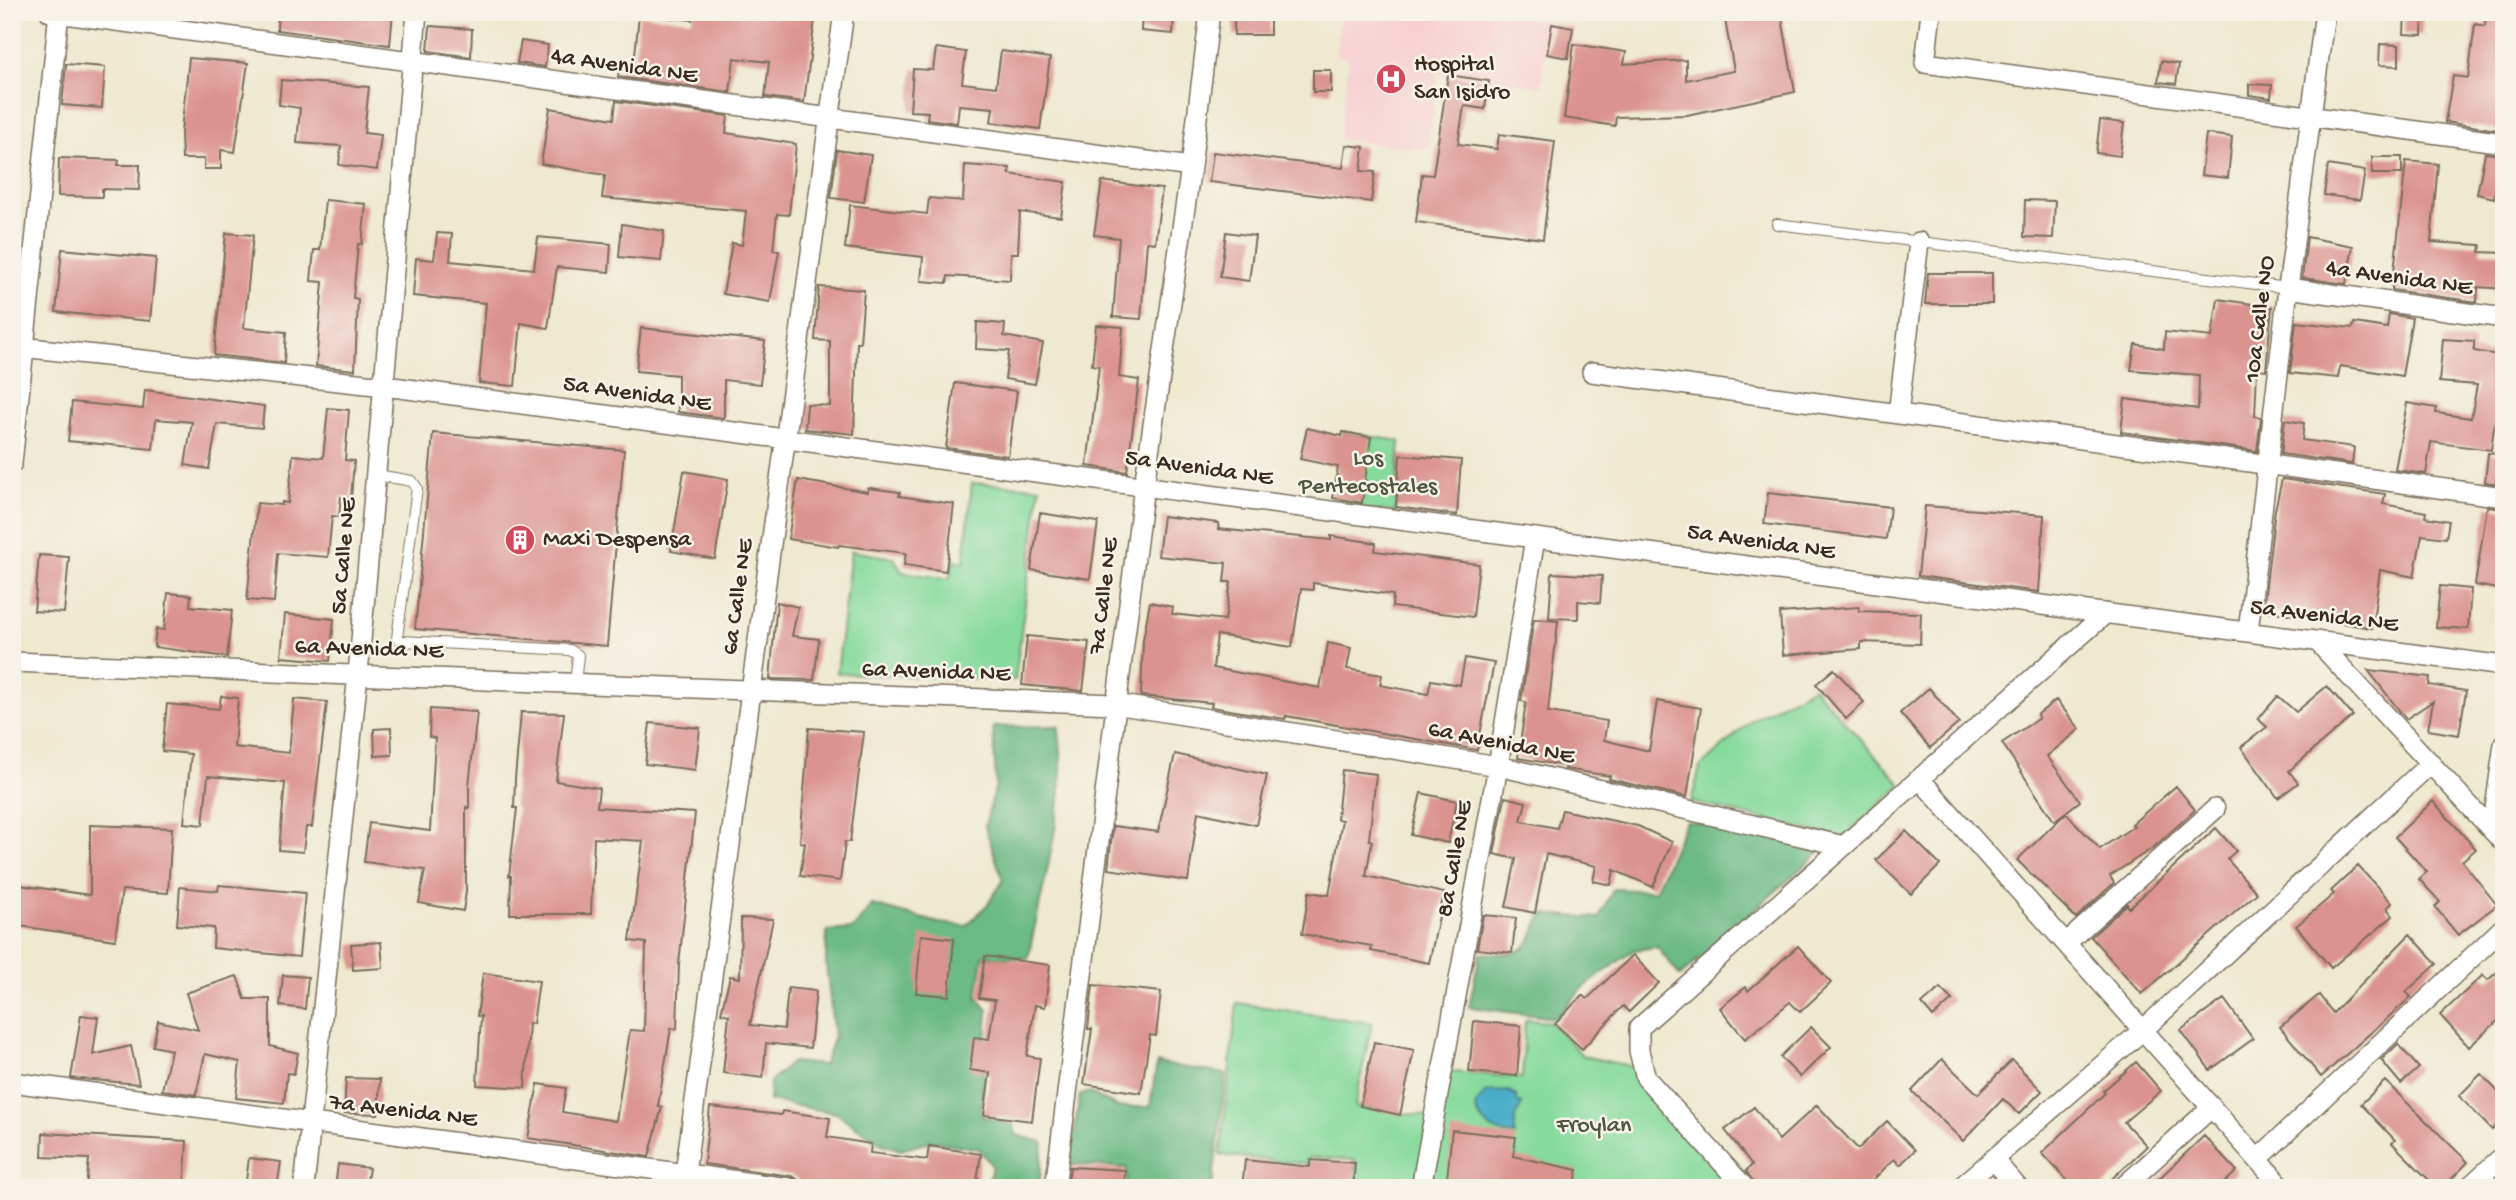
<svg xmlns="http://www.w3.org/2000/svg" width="2516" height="1200" font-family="'Gochi Hand',sans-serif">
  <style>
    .built { fill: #f7cfd2 }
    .green { fill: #85da9c; stroke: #60825d; stroke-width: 2 }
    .forest { fill: #6cba84; stroke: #547251; stroke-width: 2 }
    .water { fill: #49adc8; stroke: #426c73; stroke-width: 2 }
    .building { fill: #db938f }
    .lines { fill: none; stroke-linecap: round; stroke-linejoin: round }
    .service-casing { stroke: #7a6d5c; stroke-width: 12 }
    .minor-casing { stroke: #7a6d5c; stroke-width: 22 }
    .service { stroke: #fff; stroke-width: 10 }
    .minor { stroke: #fff; stroke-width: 19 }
    .labels { text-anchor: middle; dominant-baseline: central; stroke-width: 5; stroke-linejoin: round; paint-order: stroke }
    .poi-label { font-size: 24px; fill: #3b2a1e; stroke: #f7f3e8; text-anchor: start }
    .street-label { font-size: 24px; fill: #3b2a1e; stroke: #f7f3e8 }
    .park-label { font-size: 24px; fill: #4e563e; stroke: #f7f3e8 }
  </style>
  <rect width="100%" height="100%" fill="#f7f3e8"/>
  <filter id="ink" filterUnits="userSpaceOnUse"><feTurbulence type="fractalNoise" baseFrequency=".0143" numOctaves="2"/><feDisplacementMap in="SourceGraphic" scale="14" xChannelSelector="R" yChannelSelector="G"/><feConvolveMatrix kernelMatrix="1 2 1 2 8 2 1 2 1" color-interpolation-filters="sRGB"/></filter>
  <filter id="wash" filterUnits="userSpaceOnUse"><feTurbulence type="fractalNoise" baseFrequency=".00686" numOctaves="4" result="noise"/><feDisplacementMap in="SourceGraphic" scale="28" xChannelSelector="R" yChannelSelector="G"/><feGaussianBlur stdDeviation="1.57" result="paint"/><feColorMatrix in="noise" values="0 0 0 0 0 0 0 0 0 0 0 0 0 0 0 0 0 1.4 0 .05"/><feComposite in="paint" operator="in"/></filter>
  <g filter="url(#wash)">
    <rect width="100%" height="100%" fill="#efe9d0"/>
    <path class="built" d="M1341,12H1483L1549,21L1541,86L1438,73L1428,150L1339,139L1349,58L1335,56Z"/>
    <path class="green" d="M1343,432L1400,441L1395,513L1333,505Z
      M972,483L1040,487L1015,680L837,673L851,551L894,558L902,572L949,579L954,560L964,562Z
      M1813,687L1902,785L1842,838L1691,802L1700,767L1752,720Z
      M1237,1003L1372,1023L1355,1107L1429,1116L1416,1188H1356V1160L1309,1157L1308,1164L1220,1155Z
      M1525,1020L1550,1022L1583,1056L1634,1067L1640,1083L1731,1188H1421L1442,1071L1522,1078Z"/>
    <path class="forest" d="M1058,726C1071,794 1041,890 1028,959L983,956L977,997L988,1010L981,1116L1014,1126L1016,1135L1043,1142L1039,1188H987L992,1166L979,1149L932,1141L901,1150L880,1143L836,1113L769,1101L770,1082L792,1062L824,1065L834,1036L826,963L827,931L853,929L872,905L939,923L966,926L987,905L1003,881L985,826L996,785L993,727Z
      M1686,821L1823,849L1680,976L1657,947L1634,950L1583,988L1555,1018L1469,1007L1480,953C1522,956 1527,954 1542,914L1599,918L1613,889L1655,891Z
      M1157,1063L1226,1074L1212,1188H1126L1127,1168L1069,1164L1080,1095L1089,1092L1117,1107H1150Z"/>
    <path class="water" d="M1508,1091L1516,1095L1517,1102L1522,1104L1515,1117V1135C1498,1134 1479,1125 1475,1106L1486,1092Z"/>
    <g id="blocks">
      <path class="building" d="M278,12H393L390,45L277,30Z
        M693,12H816L804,102L765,97L769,62L734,58L730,92L618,77L620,63L634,65L639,15L692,20Z
        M1142,12H1174L1173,34L1141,31Z
        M1234,12H1270V35H1234Z
        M1735,12H1781L1795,92L1687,115L1616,117L1615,126L1564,118L1574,44L1626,52L1624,64L1686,60V80L1734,71L1724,14Z
        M2405,12H2423L2422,35L2404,34Z
        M2486,12H2504V131L2445,122L2453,76L2468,78L2475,24L2485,26Z
        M1552,24L1573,28L1568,58L1547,54Z
        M430,26L472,29L471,57L428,51Z
        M521,41L548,45L545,67L517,63Z
        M2380,44L2399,45V66L2379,65Z
        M936,48L966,52L962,83L996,87L1001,51L1050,58L1040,129L991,122L993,108L959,105L957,123L927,119L928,112L910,111L913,69L933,70Z
        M189,58L248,63L235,152L221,150V169H204V159H182L181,132Z
        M2161,61L2179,64L2176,84L2158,82Z
        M66,64L105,67L102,108L62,105Z
        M1313,70H1331V92H1313Z
        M1448,75L1489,81L1485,109L1464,106L1458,144L1497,149L1499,134L1555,141L1543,239L1416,222L1422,174L1433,175Z
        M281,80L369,87L364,133L381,135L377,170L339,165L341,146L297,143L300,108L279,105Z
        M2249,84L2272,85L2271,98L2249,95Z
        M616,101L728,116L726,133L796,144L789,215L777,214L773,250L779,251L770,302L723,294L732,243L742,245L746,211L602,198L605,175L541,164L550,108L614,119Z
        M2100,120L2124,123L2120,156L2096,153Z
        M2206,134L2232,137L2228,178L2201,175Z
        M1346,145L1364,147L1361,171L1375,172L1371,202L1209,182L1213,152L1343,168Z
        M837,150L871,155L864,202L831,198Z
        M2485,153L2502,155L2494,198L2477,194Z
        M2372,157H2402V174H2372Z
        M59,158L119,160L118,165H140L139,190L102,189V197L58,196Z
        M2406,161L2438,164L2431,242L2481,245L2480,252L2504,253V289L2478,287L2477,302L2392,290Z
        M965,165L1010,168L1009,174L1066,182L1061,217L1020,212L1018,253H1011L1010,280L948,276L947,283L921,281L923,257L845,248L850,205L927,214L929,198L963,201Z
        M2328,165L2365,171L2360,200L2324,195Z
        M1102,181L1162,189L1155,243L1147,242L1141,319L1113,317L1119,238L1094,235Z
        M325,200L366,204L362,244H358L353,298L358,299L355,370L316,366L323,282L311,281L314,250H320Z
        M2025,200L2055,201L2053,238L2024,237Z
        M622,224L664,231L661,261L619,257Z
        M1226,232L1255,236L1249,281L1220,277Z
        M226,233L253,235L244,328L286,332L284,363L214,355Z
        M437,233L452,234L450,261L534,269L538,237L611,244L609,272L557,267L548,328L521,323L515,386L479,383L486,303L413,296L416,258L434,260Z
        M2307,237L2353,246L2346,284L2302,278Z
        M62,249L156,258L150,321L56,312Z
        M1928,273H1992V304H1925Z
        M819,287L864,290L860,343H857L854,434L805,429L807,404L830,406V341L815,340Z
        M2218,299L2272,307L2266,370L2257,369L2255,416L2261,417L2257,451L2121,432L2125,399L2198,409L2199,375L2131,370L2135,344L2164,349L2165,332L2212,337Z
        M2389,314L2412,318L2402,376L2340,366L2338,378L2290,373L2296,322L2353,328L2354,323L2387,328Z
        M977,322L1005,324L1004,336L1043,343L1035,384L1005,379L1009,351L976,349Z
        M1096,325L1123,327L1119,377L1139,380L1127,472L1087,466L1099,366L1092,365Z
        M641,328L765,341L760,384L724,380V418L678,412V375L636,371Z
        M2443,339L2474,341V351L2504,356V398L2498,397L2491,450L2431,442L2426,474L2395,470L2407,403L2437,408L2436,413L2471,418L2477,385L2439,382Z
        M955,383L1017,391L1008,456L946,448Z
        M145,390L264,406L262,428L217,424L209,469L185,465L192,422L156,419L153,449L68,441L72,402L143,409Z
        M328,408L349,410L345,460L354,461L351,498L341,497L339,517L332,516L328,557L278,553L274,602L247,600L257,503L282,505V502L288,503L293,455L323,458Z
        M2285,420L2304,423L2302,440L2354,447L2352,464L2281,454Z
        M1307,428L1342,436L1343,432L1371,437L1362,503L1333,498L1338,467L1300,459Z
        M433,433L624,450L607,646L415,629Z
        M2488,453L2504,455V485L2485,482Z
        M1400,455L1461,460L1457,515L1396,507Z
        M684,471L728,479L715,559L671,551Z
        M2282,479L2385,494L2383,504L2426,512L2425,517L2449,521L2446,538L2422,535L2414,577L2380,570L2372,628L2263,610L2275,510Z
        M798,480L868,492V488L900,492L899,496L954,504L946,571L904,565L906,553L839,545L838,547L788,539Z
        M1768,493L1890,507L1886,539L1764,524Z
        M1925,506L2044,515L2039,592L1918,576Z
        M2487,507L2504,509V590L2475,585Z
        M1040,513L1098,522L1090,579L1031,570Z
        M1163,516L1219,523L1218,529L1331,540V536L1376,543L1375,551L1479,564L1473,617L1392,607L1393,595L1313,583V590L1301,589L1292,647L1217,635L1213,668L1320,688L1328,643L1351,648L1347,669L1382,675L1380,685L1428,694L1431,680L1460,685L1465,658L1494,663L1477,750L1286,716L1285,719L1211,707L1212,703L1141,696L1143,640L1150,602L1173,607L1172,614L1225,620L1231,582H1224L1226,563L1158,556Z
        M39,555L69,557L64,613L34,611Z
        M1552,573L1602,576L1600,603L1578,601V619L1549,618Z
        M2440,586L2471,589L2468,629L2436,627Z
        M168,593L191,595L190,606L232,610L227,657L154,647L156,629L164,630Z
        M777,602L798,607L792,636L819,639L814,680L770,679Z
        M1859,607V611L1921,613L1920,644L1861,642V649L1783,655L1780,613Z
        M285,614L334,619L330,661L281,657Z
        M1534,619L1558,621L1548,712L1607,721L1604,740L1649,751L1657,701L1701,708L1687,797L1609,779L1610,776L1565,769L1566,766L1518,758L1526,702L1521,701Z
        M1027,636L1089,642L1083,691L1022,685Z
        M1834,669L1864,702L1846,719L1816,684Z
        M2368,670L2430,677L2429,685L2466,691L2459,735L2428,730L2433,701L2406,719Z
        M2327,686L2353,716L2289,771L2298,783L2278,798L2241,747L2267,727L2258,719L2278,696L2296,712Z
        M1929,688L1959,723L1930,748L1900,713Z
        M221,696L238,698L234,747L289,753L294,699L327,702L312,827H306L303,852L279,850L285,783L208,776L203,825L184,823L191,754L162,751L167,704L219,709Z
        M2056,700L2080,729L2047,756L2080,801L2054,821L2002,743L2039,718L2037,715Z
        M430,709L477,712L469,786V808L466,807V892L463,911L419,903L425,870L364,862L369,823L430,831L435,738L429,737Z
        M521,712L564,713L556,781L599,788L597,807L695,813L679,964L677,1029L671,1028L658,1106L662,1107L649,1157L528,1138L538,1084L566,1088L562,1112L616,1121L630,1030L644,1031L646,943L630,941L643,841L594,838L591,914H510L511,876H509L517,808H514L515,779Z
        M650,723L700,728L695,770L645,764Z
        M391,728L392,755L375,756L374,729Z
        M809,728L864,732L850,842H845L840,881L800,876L805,843L800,842Z
        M1175,754L1267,775L1256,825L1198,812L1188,881L1108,869L1113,826L1158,832Z
        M1342,770L1376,774L1369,840L1372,841L1366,876L1444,893L1429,963L1371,951L1372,946L1302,934L1309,892L1329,895L1342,820L1337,819Z
        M2176,786L2195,810L2154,847L2110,876L2114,883L2076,918L2017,860L2066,813L2100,849L2134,826L2132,824Z
        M1421,793L1457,801L1448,843L1411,835Z
        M1505,797L1526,802L1521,821L1557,828L1562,810L1638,826L1672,842L1653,887L1614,870L1611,885L1593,881L1596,866L1546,854L1535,913L1506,907L1516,859L1494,854Z
        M2433,801L2476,849L2462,861L2497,905L2458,935L2435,907L2440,902L2419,879L2427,872L2395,837Z
        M90,825L172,828L168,893L122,890L115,940L12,925V884L90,895Z
        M2216,828L2236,851L2227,859L2257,893L2142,994L2091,937L2127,904L2129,908Z
        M1906,831L1940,865L1911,894L1876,860Z
        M2358,866L2392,903L2387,908L2393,916L2331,968L2296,926L2334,894L2331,891Z
        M219,885L305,893L299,957L213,948L214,928L177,925L180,887L218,891Z
        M1483,915L1516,918L1512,953L1477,949Z
        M741,918L773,919L750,1025L784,1029L788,988L816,991L810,1048L766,1043L763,1078L723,1073L729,1015L721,1013L730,976L740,978Z
        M2410,934L2437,964L2406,992L2411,997L2321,1077L2280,1027L2319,995L2333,1013Z
        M921,935L954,939L949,996L916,993Z
        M381,942L383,968L353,970L351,944Z
        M1798,946L1831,983L1800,1012L1790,1002L1745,1039L1720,1008L1746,987L1748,991Z
        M1633,955L1659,983L1629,1012L1623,1006L1582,1049L1555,1024L1582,995L1587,999Z
        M985,956L1050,965L1045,1007L1035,1005L1027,1056L1040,1058L1032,1121L984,1115L990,1073L970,1070L974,1037L989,1039L995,1000L979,998Z
        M2504,966V1015L2469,1047L2440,1015L2483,975L2488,980Z
        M483,973L539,981L533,1024L529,1023L525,1088L477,1085L481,1016H477Z
        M283,975L308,977L305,1009L280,1006Z
        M237,976L245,999H270V1046L298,1053L294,1074L287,1073L284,1103L236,1098L240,1062L205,1054L196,1095L162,1090L171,1050L153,1046L158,1021L198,1030L186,993Z
        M1093,985L1161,992L1156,1036L1150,1035L1141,1093L1084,1084L1092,1029H1088Z
        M1940,988L1952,1000L1933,1017L1922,1004Z
        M2224,999L2253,1039L2210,1070L2181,1030Z
        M81,1015L98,1017L93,1055L131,1046L139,1084L71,1078Z
        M1474,1021L1521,1026L1517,1076L1469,1072Z
        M1811,1027L1831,1047L1800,1077L1780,1057Z
        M1374,1042L1414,1050L1400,1115L1360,1106Z
        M2398,1044L2419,1068L2401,1084L2381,1060Z
        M1942,1059L1978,1094L2012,1060L2042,1091L2019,1114L2003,1099L1963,1141L1912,1091Z
        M2136,1062L2161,1091L2124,1122L2147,1146L2102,1188H2074L2042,1153L2105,1093L2103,1091Z
        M2481,1074L2504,1098V1118L2492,1130L2459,1096Z
        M346,1078L380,1079L378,1114L344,1113Z
        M2385,1081L2468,1162L2443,1188H2437L2392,1143L2395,1140L2361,1104Z
        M1817,1105L1858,1149L1887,1121L1915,1150L1900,1165L1894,1159L1865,1188H1757L1746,1171L1752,1165L1725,1130L1754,1107L1779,1140Z
        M710,1107L781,1115L782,1111L830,1118L827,1137L871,1144L870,1153L927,1160L929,1146L981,1154L976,1188H839L821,1185L820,1188H801L797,1179L791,1176L704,1164Z
        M1452,1130L1516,1137L1513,1156L1578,1170L1574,1188H1446Z
        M43,1133L187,1141L184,1188L122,1185L121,1188H86L89,1159L42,1157Z
        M2204,1136L2237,1171L2219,1188H2149Z
        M249,1158L281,1162L277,1188H245Z
        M1245,1160L1310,1167V1160L1355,1163L1353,1188H1242Z
        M338,1164L369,1168L366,1188H335Z
        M1070,1167L1125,1170L1124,1188H1067Z"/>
    </g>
  </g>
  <g filter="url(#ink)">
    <use href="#blocks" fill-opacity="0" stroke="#7a6d5c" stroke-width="2"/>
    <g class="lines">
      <g class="service-casing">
        <path id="service" d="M1777,224L2288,288
          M377,475L412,481L417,488L397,638L402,641L570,650L578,655L575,684"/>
      </g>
      <g class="minor-casing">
        <path id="minor" d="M50,12L1191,167
          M1931,12L1925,63L2504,143
          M2288,288L2504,318
          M12,346L385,386L2504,666
          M1592,372L2504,497
          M1898,414L1919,242
          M12,463L59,12
          M2248,632L2288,288L2325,12
          M2318,642L2504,843
          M12,662L1115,704L1498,766L1844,846
          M1920,779L2283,1188
          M2492,830L2504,744
          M2066,943L2215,809
          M12,1082L789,1188
          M1993,1159L2018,1188
          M2258,1159L2504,927
          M304,1188L358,674L417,12
          M683,1188L844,12
          M1055,1188L1144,486L1191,167L1210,12
          M1421,1188L1498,766L1535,538
          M1745,1188L1646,1078L1639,1051V1028L2106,613
          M1960,1188L2143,1030L2431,763
          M2122,1188L2212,1107
          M2468,1188L2504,1155"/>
      </g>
      <use href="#service" class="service"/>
      <use href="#minor" class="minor"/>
    </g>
  </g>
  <defs>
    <g id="hospital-disc" transform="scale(1.575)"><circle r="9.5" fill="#d1495b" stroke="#f7f3e8"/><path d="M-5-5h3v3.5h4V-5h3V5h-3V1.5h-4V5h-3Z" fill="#fff"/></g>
    <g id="building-disc" transform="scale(1.575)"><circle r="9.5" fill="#d1495b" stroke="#f7f3e8"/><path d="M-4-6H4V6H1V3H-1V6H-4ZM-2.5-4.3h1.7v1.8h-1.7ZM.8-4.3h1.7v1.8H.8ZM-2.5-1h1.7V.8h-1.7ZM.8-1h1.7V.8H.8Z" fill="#fff"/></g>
  </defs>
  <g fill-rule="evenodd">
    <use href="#hospital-disc" x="1391" y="79"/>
    <use href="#building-disc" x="520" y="540"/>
  </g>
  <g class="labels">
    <g class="poi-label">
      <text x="1414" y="65">Hospital<tspan x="1414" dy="28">San Isidro</tspan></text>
      <text x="543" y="540">Maxi Despensa</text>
    </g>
    <g class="street-label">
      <text transform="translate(624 67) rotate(8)">4a Avenida NE</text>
      <text transform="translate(2399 279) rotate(8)">4a Avenida NE</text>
      <text transform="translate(2261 319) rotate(-83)">10a Calle NO</text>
      <text transform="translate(637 395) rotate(8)">5a Avenida NE</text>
      <text transform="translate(1199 469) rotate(8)">5a Avenida NE</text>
      <text transform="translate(1761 543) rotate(8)">5a Avenida NE</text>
      <text transform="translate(345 556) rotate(-85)">5a Calle NE</text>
      <text transform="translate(1105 596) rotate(-83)">7a Calle NE</text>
      <text transform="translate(739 597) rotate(-82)">6a Calle NE</text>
      <text transform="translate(2324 617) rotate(7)">5a Avenida NE</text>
      <text transform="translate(369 650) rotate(2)">6a Avenida NE</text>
      <text transform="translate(936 673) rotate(2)">6a Avenida NE</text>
      <text transform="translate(1501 744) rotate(11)">6a Avenida NE</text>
      <text transform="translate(1456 859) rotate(-80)">8a Calle NE</text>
      <text transform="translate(403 1112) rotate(7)">7a Avenida NE</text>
    </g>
    <g class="park-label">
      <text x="1368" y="459">Los<tspan x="1368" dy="28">Pentecostales</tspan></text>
      <text x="1594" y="1126">Froylan</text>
    </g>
  </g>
  <rect width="2516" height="1200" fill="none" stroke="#f7f3e8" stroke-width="42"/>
</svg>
